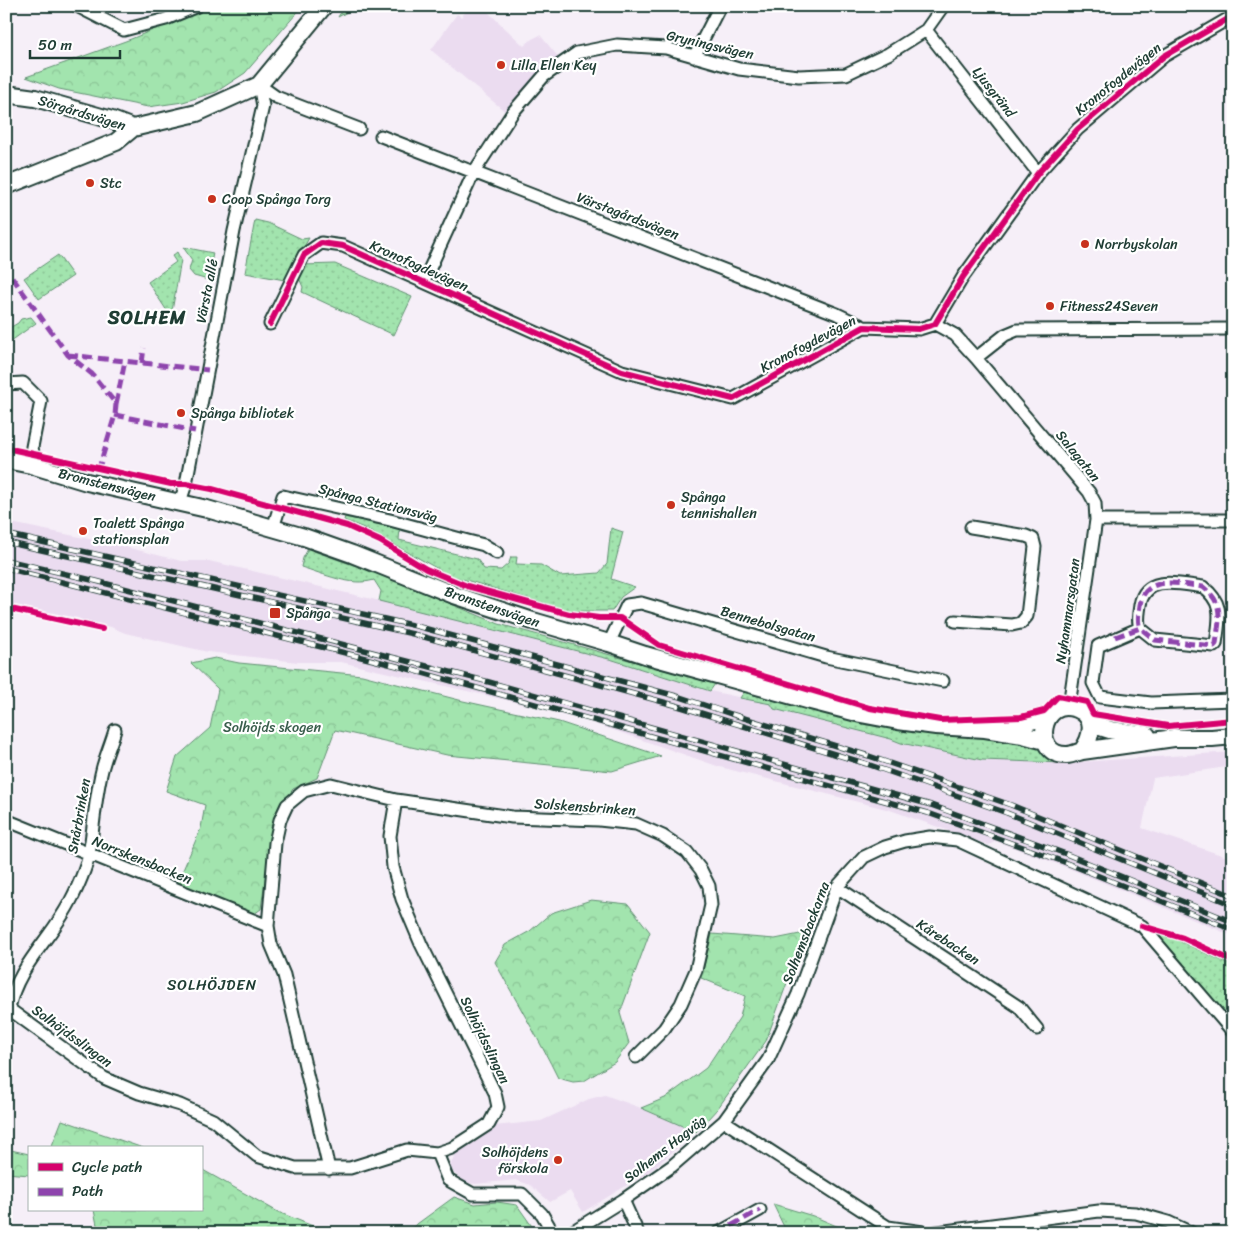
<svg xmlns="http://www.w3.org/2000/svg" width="1239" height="1239" font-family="Sriracha,sans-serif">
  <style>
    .built { fill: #ebdcf0 }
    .grass { fill: url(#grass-dots); stroke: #609071 }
    .forest { fill: url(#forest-crowns); stroke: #609071 }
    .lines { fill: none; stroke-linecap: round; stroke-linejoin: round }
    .street-casing { stroke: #1f3d34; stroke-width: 15 }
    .secondary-casing { stroke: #1f3d34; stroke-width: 20 }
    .street { stroke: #fff; stroke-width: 11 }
    .secondary { stroke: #fff; stroke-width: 16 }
    .rail-casing { stroke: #1f3d34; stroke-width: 5.5 }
    .rail { stroke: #fff; stroke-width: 4; stroke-dasharray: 11; stroke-linecap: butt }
    .quiet { stroke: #8e44ad; stroke-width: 5; stroke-dasharray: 10 5; stroke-linecap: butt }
    .cycleway-casing { stroke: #fff; stroke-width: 9 }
    .cycleway { stroke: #d6006c; stroke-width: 6 }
    .poi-dot { fill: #c8321e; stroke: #fff; stroke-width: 2 }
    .labels { text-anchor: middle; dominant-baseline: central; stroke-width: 4.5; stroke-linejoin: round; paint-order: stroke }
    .street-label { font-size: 14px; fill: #1f3d34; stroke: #fff }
    .poi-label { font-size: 14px; fill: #1f3d34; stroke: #fff; text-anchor: start }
    .park-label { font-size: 14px; fill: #395e4c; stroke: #fff }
    .neighbourhood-label { font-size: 15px; letter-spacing: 1px; fill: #1f3d34; stroke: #fff }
    .district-label { font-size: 19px; font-weight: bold; letter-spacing: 1px; fill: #1f3d34; stroke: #fff }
  </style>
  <defs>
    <pattern id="grass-dots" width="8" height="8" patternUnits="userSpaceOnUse" patternTransform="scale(1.25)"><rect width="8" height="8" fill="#a2e4ae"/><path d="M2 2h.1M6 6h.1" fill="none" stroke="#8bc496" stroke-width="1.8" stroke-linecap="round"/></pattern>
    <pattern id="forest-crowns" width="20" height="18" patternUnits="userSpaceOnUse" patternTransform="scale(1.25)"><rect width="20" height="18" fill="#a2e4ae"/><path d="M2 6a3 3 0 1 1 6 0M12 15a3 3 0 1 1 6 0" fill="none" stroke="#8bc496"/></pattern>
  </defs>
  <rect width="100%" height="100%" fill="#f6eff8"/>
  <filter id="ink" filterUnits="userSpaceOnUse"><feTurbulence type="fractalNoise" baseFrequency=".02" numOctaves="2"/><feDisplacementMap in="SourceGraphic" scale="10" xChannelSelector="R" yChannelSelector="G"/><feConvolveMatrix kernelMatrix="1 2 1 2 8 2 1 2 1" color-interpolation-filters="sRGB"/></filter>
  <g filter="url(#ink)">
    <path class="built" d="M471,6H484L487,11L524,46L532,39L540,35L560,59L507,113L431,50L457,14L461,17Z
      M6,522L114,544L181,561H209L419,610L613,660L710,691L771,704L775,709L891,739L901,743L982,760L1063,763L1233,752V766L1153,778L1142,828L1233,859V936L1068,868L996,841L989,845L890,810L720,767L567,714L341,662H298L208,652L125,633L111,627L81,620L78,618L6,603Z
      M605,1095L641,1108L696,1132L650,1171L583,1212L570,1191L550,1202L530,1185L516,1180L475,1184L465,1182L454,1173L450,1166L455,1154L476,1141L494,1126L541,1121L589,1099Z"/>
    <path class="grass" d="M255,220L268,223L302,239L309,238L285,280L245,273Z
      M183,247L213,253L208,280L194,276L189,270L192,260Z
      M177,252L181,260L171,317L148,282L176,262L172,256Z
      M58,255L73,276L39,299L24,278Z
      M335,264L412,297L394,335L302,292L303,287L298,276L303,265Z
      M31,317L36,323L7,344L6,330L18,323L21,319Z
      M345,517L400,529L399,540L477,559L484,569L501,570L509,563L511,557H517L516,564L541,565L560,576L599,573L607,564L611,528L623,532L611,579L635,587L621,597L612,611H570L449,575L364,528L344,520Z
      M308,549L356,566L364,564L408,586L499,624L715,684L710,691L613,660L379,601L381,591L374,580C351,587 324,574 301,567L303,558Z
      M744,692L867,725L1036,744L1052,758L1063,763L982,760L901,743L891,739L774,709L771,704L740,698Z
      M1164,934L1233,966V1023L1158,935Z"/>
    <path class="forest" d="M211,6H303L245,73L216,92L183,102L148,107L59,89L26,77L131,39Z
      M345,6H432L421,8L349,11L338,17Z
      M215,658L239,663L362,675L463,701L559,722L661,756L612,771L447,755L335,730L317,778L293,789L273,820L261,909L254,914L177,884L201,828L205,805L166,791L177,757L210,728L218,689L191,663Z
      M591,900L628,904L650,932L620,1013L629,1043L615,1062L584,1081L573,1082L558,1078C539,1039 516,1001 495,962L505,945L530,931L551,913Z
      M805,933L766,1041L718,1108L696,1132L641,1108L665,1098L706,1068L740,1017L745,996L701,978L712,934L775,939Z
      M62,1120L143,1148H51Z
      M6,1149L29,1154V1175L6,1173Z
      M201,1169L278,1212L330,1233H243L242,1228L98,1230L94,1210H201Z
      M454,1197L475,1204L497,1202L517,1205L536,1232L399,1233L406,1232Z
      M773,1204L813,1216L853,1233H787Z"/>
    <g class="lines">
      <g class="street-casing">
        <path id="street" d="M77,6L124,30L166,19L197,6
          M926,30L1038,173
          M694,57L720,6
          M259,85L276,97L359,129
          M381,136L837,314L864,327
          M424,281L474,172L513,112L544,76L577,53L617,45L666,48L739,69L799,76L846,74L888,54L926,30L943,6
          M270,324L304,255L321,243L343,246L622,371L733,399L864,327L919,329L935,324L963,277L1038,173L1078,129L1164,56L1233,16
          M935,324L955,335L976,358L1089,492L1095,503L1096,520L1070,699L1067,706
          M976,358L1005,335L1017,330L1233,329
          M6,384L23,383L41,401L32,447L33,453L31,465
          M180,502L186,484L234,231L263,106L259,85
          M1096,520H1233
          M273,528L283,496L390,520L468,541L484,545L497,553
          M955,621L1012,625L1021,623L1027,616L1035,547L1033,539L1026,536L971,527
          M1140,628C1137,621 1139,613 1140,605C1145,574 1180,584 1203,587C1225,604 1219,619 1216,644L1214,646L1155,640L1140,628L1098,646L1093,683L1100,697L1151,703L1233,700
          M609,643L627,605L641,603L826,657L943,681
          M6,820L268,926L271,944L284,975L329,1169
          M837,887L1019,1007L1037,1029
          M268,926L275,843L280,820L287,805L304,791L331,784L396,800L512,817L599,820L636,824L663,836L687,852L701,870L709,886L711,905L696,970L681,1004L664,1029L636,1057
          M6,1009H9L104,1078L139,1093L180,1105L213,1120L257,1156L295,1168H350L407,1150L437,1153L452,1148L489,1124L498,1107L495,1093L421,944L402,899L393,867L390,836L396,800
          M9,1009C16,967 53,937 71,900C77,889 87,866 89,854C94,826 95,798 102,770C105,757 111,744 115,730
          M724,1121L888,1227L930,1233
          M437,1153L448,1180L473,1194H522L542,1214L553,1233
          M623,1200L638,1233
          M570,1233L623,1200L672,1166L724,1121L768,1060L798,994L837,887L864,857L885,847L905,841L930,837L957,840L1142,926L1233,1032
          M718,1233L760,1210
          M930,1233L1099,1211L1136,1213L1168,1222L1192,1233"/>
      </g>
      <g class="secondary-casing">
        <path id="secondary" d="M6,94L35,98L112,120L133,128L197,113L259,85L324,6
          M6,186L116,142L133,128
          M6,460L31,465L87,482L207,509L304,537L352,554L454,595L533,621L609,643L645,655L807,700L861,714L898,721L936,726L985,729L1023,735L1045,741
          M1091,724L1110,730L1147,735
          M999,726L1024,723L1049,716
          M1082,751C1092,737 1097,717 1077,709C1041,695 1030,756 1067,755C1072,755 1078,752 1082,751L1174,738H1212L1233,736"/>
      </g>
      <use href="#street" class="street"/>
      <use href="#secondary" class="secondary"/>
      <g class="rail-casing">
        <path id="rail" d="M6,534L416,626L680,697L731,714L869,756L1011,805L1233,896
          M6,542L413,634L678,706L867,764L1007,813L1233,905
          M6,560L96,581L489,682L931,805L1066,854L1233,922
          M6,568L405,668L928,813L1064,862L1233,930"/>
      </g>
      <use href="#rail" class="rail"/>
      <path class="quiet" d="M12,277L68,355L92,374L116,404L115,415L99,468
        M68,355L208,370
        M142,363L144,348
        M116,404L125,361
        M115,415L195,431
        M1115,637L1140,628L1155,640L1214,646L1216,644C1219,619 1225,604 1203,587C1180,584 1145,574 1140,605C1139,613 1137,621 1140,628
        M718,1233L760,1210"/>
      <g class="cycleway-casing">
        <path id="cycleway" d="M270,324L304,255L321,243L343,246L622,371L733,399L864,327L919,329L935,324L963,277L1038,173L1078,129L1164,56L1233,16
          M6,448L171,484H186L212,489L347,526L380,541L426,569L467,586L569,614L599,618H620L659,645L870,708L940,720L1021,717L1044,711L1058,696L1087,702L1093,714L1168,726L1233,720
          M6,608L102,629
          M1142,926L1183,938L1233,961"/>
      </g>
      <use href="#cycleway" class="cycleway"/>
    </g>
  </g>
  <g class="poi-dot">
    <circle cx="501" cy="65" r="5"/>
    <circle cx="90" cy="183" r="5"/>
    <circle cx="212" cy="199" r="5"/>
    <circle cx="1085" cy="244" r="5"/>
    <circle cx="1050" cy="306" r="5"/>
    <circle cx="181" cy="413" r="5"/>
    <circle cx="671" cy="505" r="5"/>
    <circle cx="83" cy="531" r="5"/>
    <rect x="269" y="607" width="12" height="12" rx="2.5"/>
    <circle cx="558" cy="1160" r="5"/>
  </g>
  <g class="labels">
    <g class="street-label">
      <text transform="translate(710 45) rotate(13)">Gryningsvägen</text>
      <text transform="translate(1118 79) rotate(-39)">Kronofogdevägen</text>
      <text transform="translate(994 92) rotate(52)">Ljusgränd</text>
      <text transform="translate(82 113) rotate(17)">Sörgårdsvägen</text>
      <text transform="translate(628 216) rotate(21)">Värstagårdsvägen</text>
      <text transform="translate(419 266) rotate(24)">Kronofogdevägen</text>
      <text transform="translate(207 291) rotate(-79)">Värsta allé</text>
      <text transform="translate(808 344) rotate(-28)">Kronofogdevägen</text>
      <text transform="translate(1078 456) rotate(51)">Salagatan</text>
      <text transform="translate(107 485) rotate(14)">Bromstensvägen</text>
      <text transform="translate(378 503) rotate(14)">Spånga Stationsväg</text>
      <text transform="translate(492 607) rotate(19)">Bromstensvägen</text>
      <text transform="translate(1068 611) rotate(-82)">Nyhammarsgatan</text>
      <text transform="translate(768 624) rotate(16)">Bennebolsgatan</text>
      <text transform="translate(585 807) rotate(4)">Solskensbrinken</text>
      <text transform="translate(79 816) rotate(-80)">Snårbrinken</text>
      <text transform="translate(142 860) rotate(22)">Norrskensbacken</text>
      <text transform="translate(806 933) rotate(-69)">Solhemsbackarna</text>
      <text transform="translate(948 942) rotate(33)">Kårebacken</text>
      <text transform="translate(72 1036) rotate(36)">Solhöjdsslingan</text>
      <text transform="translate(485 1040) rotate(64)">Solhöjdsslingan</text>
      <text transform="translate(665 1149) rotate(-38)">Solhems Hagväg</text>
    </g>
    <g class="poi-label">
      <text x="511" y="65">Lilla Ellen Key</text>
      <text x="100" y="183">Stc</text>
      <text x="222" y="199">Coop Spånga Torg</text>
      <text x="1095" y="244">Norrbyskolan</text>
      <text x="1060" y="306">Fitness24Seven</text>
      <text x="191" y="413">Spånga bibliotek</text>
      <text x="681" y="497">Spånga<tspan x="681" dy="16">tennishallen</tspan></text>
      <text x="93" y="523">Toalett Spånga<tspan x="93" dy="16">stationsplan</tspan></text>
      <text x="286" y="613">Spånga</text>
      <text x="548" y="1152" text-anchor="end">Solhöjdens<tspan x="548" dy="16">förskola</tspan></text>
    </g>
    <g class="park-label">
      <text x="272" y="727">Solhöjds skogen</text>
    </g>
    <g class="neighbourhood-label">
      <text x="212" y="985">SOLHÖJDEN</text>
    </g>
    <g class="district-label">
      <text x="147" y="317">SOLHEM</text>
    </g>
  </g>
  <rect width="1239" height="1239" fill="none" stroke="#fff" stroke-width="25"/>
  <rect x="12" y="12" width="1214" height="1214" fill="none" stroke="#1f3d34" stroke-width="2" filter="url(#ink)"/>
  <rect x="28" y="1146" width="175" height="65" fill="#ffffff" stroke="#a5b1ae"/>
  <rect x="38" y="1163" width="25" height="8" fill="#d6006c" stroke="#a5b1ae"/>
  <text x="72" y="1172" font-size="15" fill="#1f3d34">Cycle path</text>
  <rect x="38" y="1188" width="25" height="8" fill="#8e44ad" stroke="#a5b1ae"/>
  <text x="72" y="1196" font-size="15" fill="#1f3d34">Path</text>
  <path d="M30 50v8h90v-8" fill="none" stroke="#1f3d34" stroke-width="2.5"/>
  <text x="38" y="50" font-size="15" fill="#1f3d34" stroke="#ffffff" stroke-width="4" paint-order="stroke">50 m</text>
</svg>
